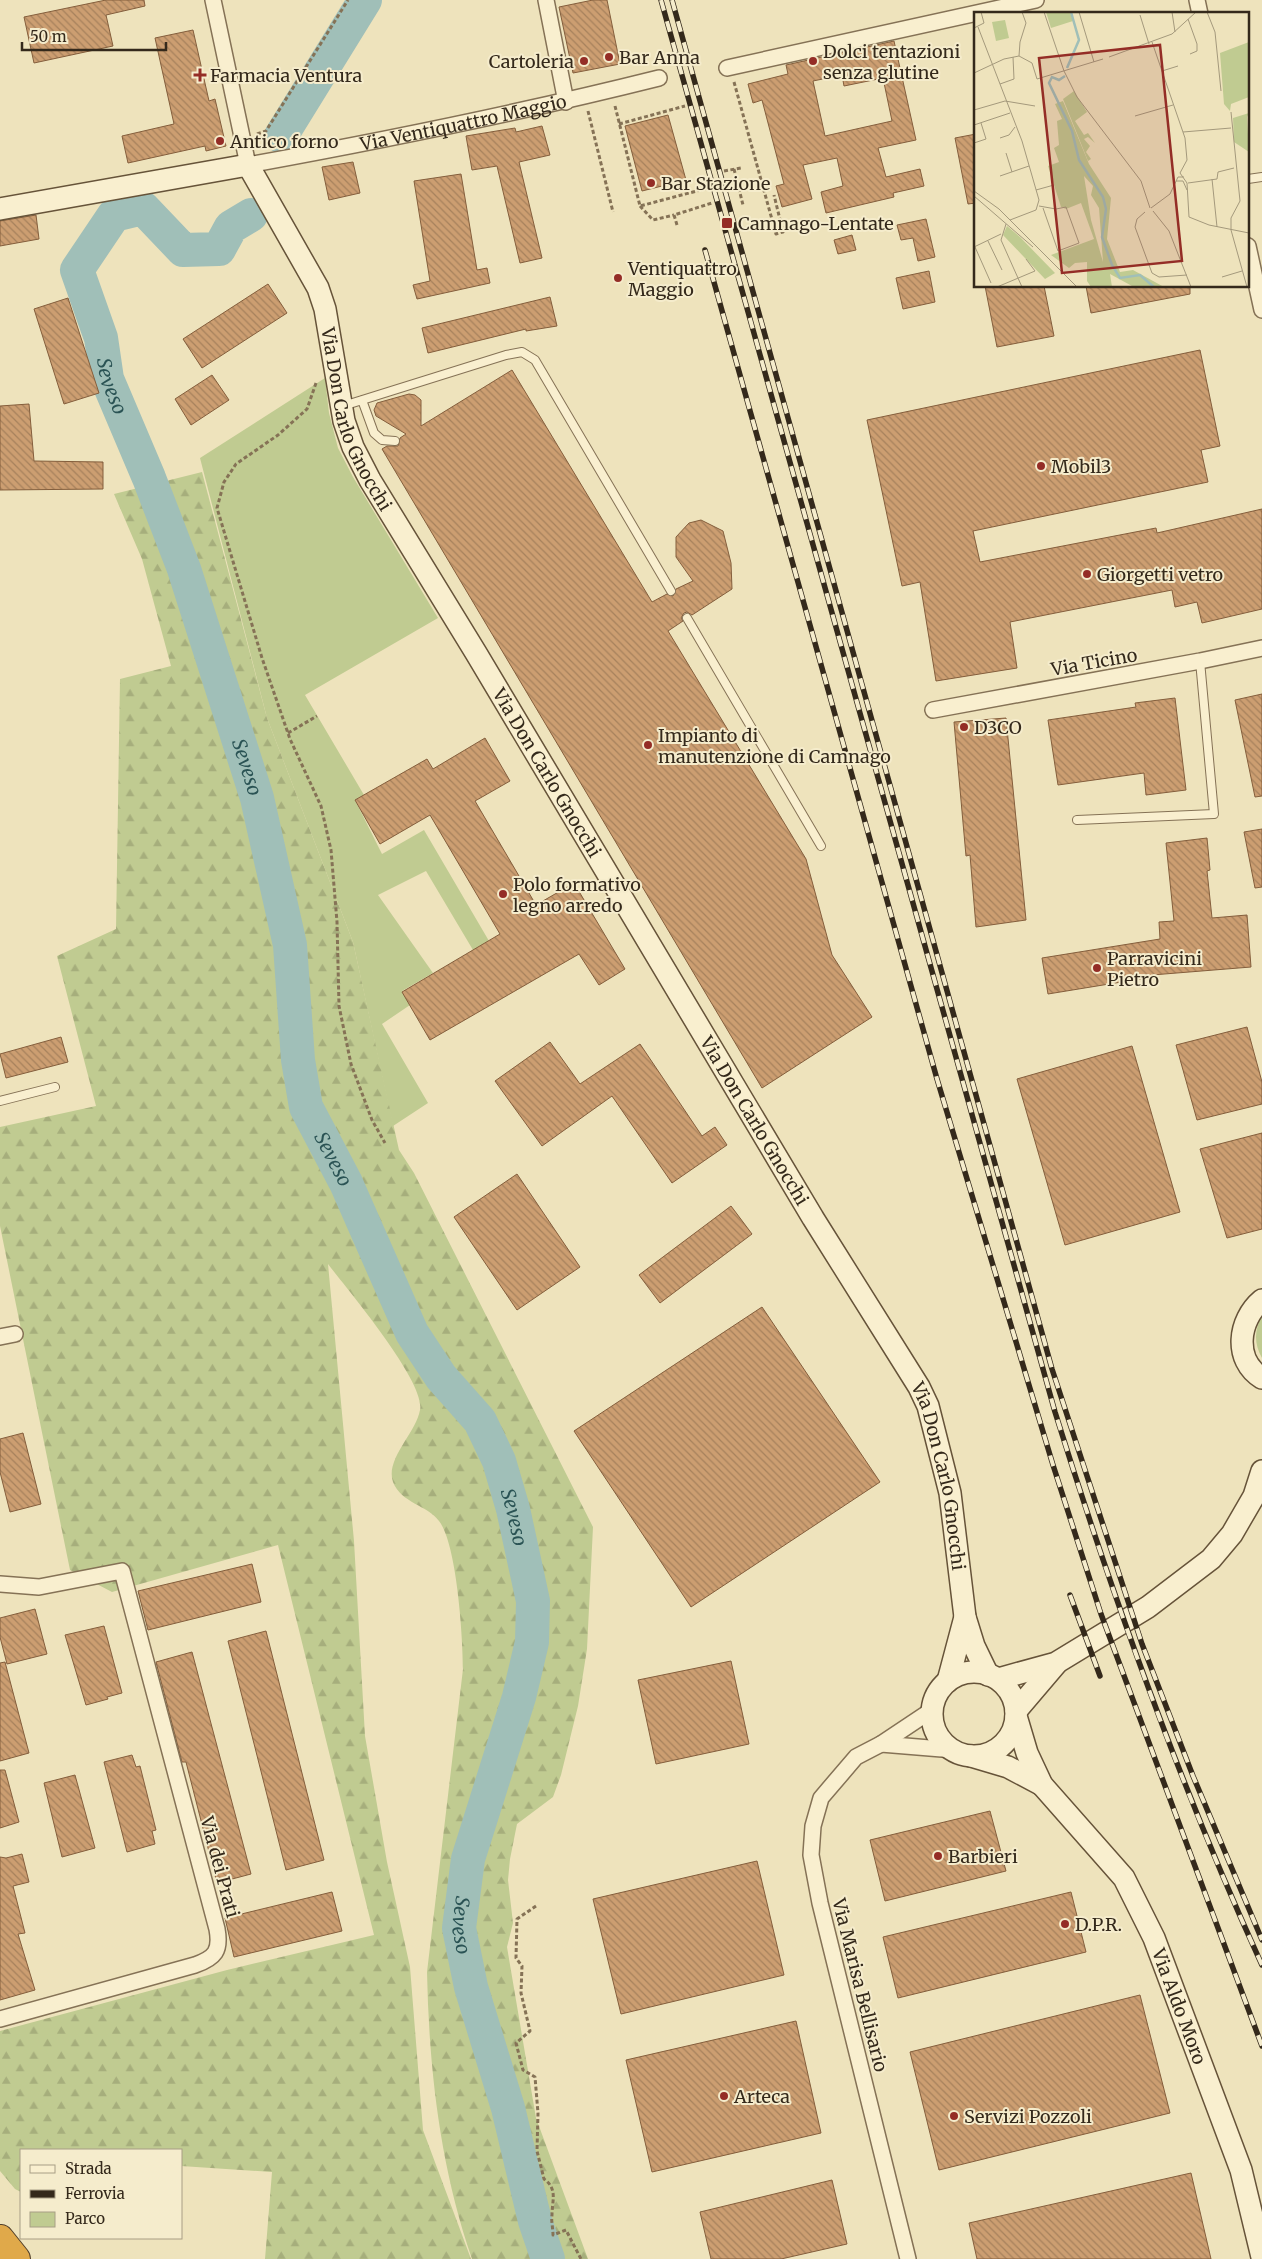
<svg xmlns="http://www.w3.org/2000/svg" width="1262" height="2259" font-family="Merriweather,serif">
  <style>
    .green { fill: #c0cb91 }
    .forest { fill: url(#forest-firs) }
    .lines { fill: none; stroke-linecap: round; stroke-linejoin: round }
    .river { stroke: #a0bfb8; stroke-width: 34 }
    .building { fill: url(#building-back-hatch); stroke: #845e3c; fill-rule: evenodd }
    .lane-casing { stroke: #857256; stroke-width: 10 }
    .street-casing { stroke: #857256; stroke-width: 18 }
    .secondary-casing { stroke: #665339; stroke-width: 24 }
    .highway-casing { stroke: #52402b; stroke-width: 30 }
    .path { stroke: #857256; stroke-width: 3; stroke-dasharray: 4 2.5; stroke-linecap: butt }
    .lane { stroke: #f9efcf; stroke-width: 8 }
    .street { stroke: #f9efcf; stroke-width: 15 }
    .secondary { stroke: #f9efcf; stroke-width: 21 }
    .highway { stroke: #e0a94a; stroke-width: 28 }
    .rail-casing { stroke: #34291b; stroke-width: 5.5 }
    .rail { stroke: #f5eccc; stroke-width: 4; stroke-dasharray: 11; stroke-linecap: butt }
    .poi-dot { fill: #942d26; stroke: #f5eccc; stroke-width: 2 }
    .labels { text-anchor: middle; dominant-baseline: central; stroke-width: 4; stroke-linejoin: round; paint-order: stroke }
    .poi-label { font-size: 18px; fill: #34291b; stroke: #f5eccc; text-anchor: start }
    .street-label { font-size: 18px; fill: #34291b; stroke: #f5eccc }
    .water-label { font-size: 19px; font-style: italic; fill: #2a5354; stroke: #f5eccc }
    .inset-river { fill: none; stroke: #a0bfb8; stroke-width: 2.5 }
    .inset-road { fill: none; stroke: #a4997c; stroke-width: 1 }
    .view { fill: #942d26; fill-opacity: 0.15; stroke: #942d26; stroke-width: 2.5 }
    .inset-edge { fill: none; stroke: #34291b; stroke-width: 2.5 }
  </style>
  <defs>
    <pattern id="forest-firs" width="22" height="20" patternUnits="userSpaceOnUse" patternTransform="scale(1.25)"><rect width="22" height="20" fill="#c0cb91"/><path d="M5 1l3.5 6h-7zM16 11l3.5 6h-7z" fill="#a6ae7c"/></pattern>
    <pattern id="building-back-hatch" width="6" height="6" patternUnits="userSpaceOnUse" patternTransform="scale(1.25)"><rect width="6" height="6" fill="#cc9e71"/><path d="M-1 5l2 2M0 0l6 6M5-1l2 2" fill="none" stroke="#a6815c"/></pattern>
  </defs>
  <rect width="100%" height="100%" fill="#eee3bc"/>
  <path class="green" d="M325,378L329,413L338,448L353,477L438,618L305,695L364,795L355,800L382,854L424,830L489,941L473,950L426,871L378,895L433,973L402,991L410,1005L382,1024L428,1103L393,1126L353,942L267,718L200,458Z
    M1262,1316V1358C1254,1344 1254,1330 1262,1316Z"/>
  <path class="forest" d="M202,472L267,718L353,942L399,1150L414,1173L593,1527L587,1649L578,1706L561,1775L553,1797L517,1824L510,1859L508,1880L513,1923L507,1947L536,2118L588,2259H472C440,2166 429,2070 427,1972L463,1669C463,1638 457,1544 439,1521C427,1505 401,1503 393,1482C385,1459 416,1433 420,1410C426,1382 347,1289 328,1264L354,1541L365,1736L387,1862L410,1967L423,2130L471,2259H265L272,2172L181,2166V2150H21V2192L15,2189L0,2171V2031L227,1970L374,1935L278,1545L112,1592L70,1570L0,1226V1127L96,1106L57,956L116,929L120,679L171,666L142,559L114,494Z"/>
  <g class="lines">
    <g class="river">
      <path d="M281,136L365,0"/>
      <path id="s1" d="M251,215L231,227L219,249L183,250L143,208L114,215L77,270L101,338L107,379L149,478L184,569L257,798L290,945L298,1060L306,1107L346,1183L412,1333L441,1377L480,1421L499,1461L513,1509L533,1601L532,1642L519,1697L468,1859L459,1928L471,1987L508,2108L535,2221L548,2259"/>
    </g>
  </g>
  <path class="building" d="M106,0H144L145,6L106,15L113,46L34,63L24,17Z
    M593,0H607L620,64L573,73L559,7Z
    M193,30L209,101L215,99L226,146L206,151L205,146L128,163L122,136L174,124L155,38Z
    M894,41L916,140L878,148L886,177L920,169L924,186L893,193L894,197L826,213L821,192L843,186L837,158L803,165L812,199L782,207L776,186L784,184L762,100L753,103L748,84L788,74L786,65ZM842,75L844,86L883,78L892,121L825,136L813,81Z
    M668,115L686,180L642,191L625,126Z
    M542,126L550,155L519,162L542,258L520,263L497,166L472,170L466,136L515,128L516,132Z
    M976,134V203L968,204L955,138Z
    M353,162L360,193L329,200L322,167Z
    M461,174L477,270L487,268L490,283L417,299L413,285L430,281L414,181Z
    M36,215L39,239L0,246V221Z
    M926,219L935,257L918,261L913,238L901,240L897,225Z
    M852,235L856,250L838,254L834,240Z
    M929,271L935,302L903,309L896,278Z
    M268,284L287,313L202,368L183,339Z
    M985,286H1044L1054,336L997,347Z
    M1086,286H1190V294L1091,313Z
    M550,297L557,326L526,331V329L428,353L422,328Z
    M68,298L99,393L64,404L34,309Z
    M1200,350L1220,446L1201,450L1208,482L973,531L980,562L1156,528L1157,533L1262,509V609L1202,623L1197,602L1175,607L1172,590L1010,622L1017,668L936,681L920,582L902,586L867,420Z
    M512,370L652,602L667,594L673,596L676,589L693,581L676,557V537L689,523L701,520L723,531L731,563L732,589L692,615L687,612L684,613L681,618L683,621L668,631L806,859L832,955L872,1017L762,1088L382,449L387,446H398L400,438L406,434L376,416L374,410L377,403L409,394L415,395L421,400V426Z
    M212,375L229,400L191,425L175,399Z
    M29,404L34,461L103,462V489L0,490V406Z
    M1262,694V796L1255,797L1235,700Z
    M1175,698L1186,790L1146,795L1144,773L1058,785L1048,720L1136,707L1135,703Z
    M1006,718L1026,920L976,927L970,855L966,856L954,722Z
    M485,738L510,781L475,801L536,905L574,883L625,969L599,985L579,954L430,1040L402,992L500,934L430,815L380,844L355,800L427,759L433,769Z
    M1262,829V887L1255,888L1244,832Z
    M1207,838L1210,870L1207,871L1212,918L1247,915L1251,967L1152,975V977L1048,994L1042,958L1160,939L1159,922L1174,921L1166,843Z
    M1247,1027L1262,1082V1104L1197,1120L1176,1045Z
    M61,1037L68,1062L6,1078L0,1054Z
    M550,1042L580,1084L640,1044L702,1136L715,1127L727,1145L672,1183L612,1096L542,1146L495,1081Z
    M1132,1046L1180,1212L1065,1245L1017,1079Z
    M1262,1133V1229L1227,1238L1200,1149Z
    M517,1174L580,1267L517,1310L454,1217Z
    M731,1206L752,1234L660,1303L639,1275Z
    M762,1307L880,1482L691,1607L574,1431Z
    M23,1433L41,1504L10,1512L0,1472V1439Z
    M252,1564L261,1602L148,1630L138,1591Z
    M35,1609L47,1654L7,1664L0,1637V1618Z
    M104,1626L122,1693L107,1697L108,1699L86,1705L65,1635Z
    M266,1631L324,1860L286,1870L228,1641Z
    M192,1652L251,1874L217,1883L186,1762H182L156,1662Z
    M731,1661L749,1744L656,1764L638,1680Z
    M5,1662L29,1753L0,1761V1663Z
    M132,1755L136,1767L140,1766L156,1830L152,1831L155,1844L127,1852L104,1762Z
    M0,1770H5L19,1822L0,1828Z
    M75,1775L95,1848L62,1857L44,1783Z
    M990,1811L1006,1871L885,1901L870,1840Z
    M22,1854L29,1882L13,1886L25,1933L18,1934L35,1990L0,2000V1857L6,1858Z
    M757,1861L784,1975L621,2014L593,1899Z
    M332,1892L342,1931L234,1957L225,1918Z
    M1071,1892L1086,1952L898,1998L883,1937Z
    M1140,1995L1170,2113L939,2170L910,2052Z
    M796,2021L821,2133L652,2172L626,2060Z
    M1191,2173L1211,2259H977L969,2223Z
    M832,2180L847,2244L781,2259H711L700,2212Z"/>
  <g class="lines">
    <g class="lane-casing">
      <path id="lane" d="M1248,179L1262,177
        M362,400L374,433L382,440L395,441
        M343,406L506,355L522,352L535,360L671,591
        M687,618L821,846
        M1077,820L1214,814L1200,661
        M0,1101L55,1087"/>
    </g>
    <g class="street-casing">
      <g id="street">
        <path id="s2" d="M213,0L248,165C386,140 523,112 659,78"/>
        <path d="M546,0L566,102"/>
        <path d="M1197,0L1200,14"/>
        <path d="M727,68L1036,0"/>
        <path d="M1248,246L1262,310"/>
        <path d="M933,710L1200,661L1262,648"/>
        <path d="M0,1337L15,1334"/>
        <path d="M0,1584L39,1587L122,1571L217,1929C221,1951 215,1958 195,1965L0,2019"/>
        <path d="M881,1744L954,1750"/>
        <path d="M908,2259L820,1903L811,1855L813,1826L821,1798L856,1757L881,1744L932,1710"/>
      </g>
    </g>
    <g class="secondary-casing">
      <g id="secondary">
        <path id="s3" d="M0,209L248,165L318,288L325,309L344,421L353,447L370,480L476,653L813,1218L919,1387L928,1406L950,1493L965,1617L974,1646L988,1675"/>
        <path d="M1262,1300C1238,1320 1233,1360 1262,1378"/>
        <circle cx="974" cy="1714" r="42"/>
        <path d="M998,1679L1056,1663L1148,1607L1211,1559L1232,1534L1254,1496L1262,1471"/>
        <path d="M948,1681L965,1617"/>
        <path d="M1016,1711L1056,1664"/>
        <path id="s4" d="M1016,1716L1027,1753L1042,1785L1124,1878L1154,1938L1241,2170L1262,2257"/>
        <path d="M971,1756L1008,1767L1042,1785"/>
      </g>
    </g>
    <g class="highway-casing">
      <path id="highway" d="M0,2239L16,2259"/>
    </g>
    <path class="path" d="M734,82L776,234L783,232L774,195
      M615,106L640,206L708,188
      M588,111L613,212
      M619,124L685,106
      M257,134L266,131L348,0
      M734,169L743,205
      M724,171L741,168
      M640,206L653,220L674,215
      M677,225L674,215L712,203
      M316,383L307,409L278,435L236,464L224,482L217,508L262,658L290,739L321,806L331,850L337,922L339,1006L351,1064L372,1120L385,1143
      M288,733L317,716
      M536,1906L517,1919L516,1958L522,1966L521,1993L530,2031L516,2043L523,2070L535,2077L538,2113L537,2151L544,2179C558,2189 552,2201 552,2215C551,2221 553,2228 553,2235L566,2230L581,2259"/>
    <use href="#lane" class="lane"/>
    <use href="#street" class="street"/>
    <use href="#secondary" class="secondary"/>
    <use href="#highway" class="highway"/>
    <g class="rail-casing">
      <path id="rail" d="M661,0L1055,1412C1114,1601 1180,1786 1262,1965
        M672,0L1052,1369L1142,1644L1193,1776L1262,1940
        M705,250L937,1079L1053,1465L1101,1614L1262,2046
        M1070,1595L1100,1676"/>
    </g>
    <use href="#rail" class="rail"/>
  </g>
  <g class="poi-dot">
    <circle cx="609" cy="57" r="5"/>
    <circle cx="584" cy="61" r="5"/>
    <circle cx="813" cy="61" r="5"/>
    <path d="M197.5 67.5h5v5h5v5h-5v5h-5v-5h-5v-5h5z"/>
    <circle cx="220" cy="141" r="5"/>
    <circle cx="651" cy="183" r="5"/>
    <rect x="721" y="217" width="12" height="12" rx="2.5"/>
    <circle cx="618" cy="278" r="5"/>
    <circle cx="1041" cy="466" r="5"/>
    <circle cx="1087" cy="574" r="5"/>
    <circle cx="964" cy="727" r="5"/>
    <circle cx="648" cy="745" r="5"/>
    <circle cx="503" cy="894" r="5"/>
    <circle cx="1097" cy="968" r="5"/>
    <circle cx="938" cy="1856" r="5"/>
    <circle cx="1065" cy="1924" r="5"/>
    <circle cx="724" cy="2096" r="5"/>
    <circle cx="954" cy="2116" r="5"/>
  </g>
  <g class="labels">
    <g class="poi-label">
      <text x="823" y="51">Dolci tentazioni<tspan x="823" dy="21">senza glutine</tspan></text>
      <text x="619" y="57">Bar Anna</text>
      <text x="574" y="61" text-anchor="end">Cartoleria</text>
      <text x="210" y="75">Farmacia Ventura</text>
      <text x="230" y="141">Antico forno</text>
      <text x="661" y="183">Bar Stazione</text>
      <text x="738" y="223">Camnago-Lentate</text>
      <text x="628" y="268">Ventiquattro<tspan x="628" dy="21">Maggio</tspan></text>
      <text x="1051" y="466">Mobil3</text>
      <text x="1097" y="574">Giorgetti vetro</text>
      <text x="974" y="727">D3CO</text>
      <text x="658" y="735">Impianto di<tspan x="658" dy="21">manutenzione di Camnago</tspan></text>
      <text x="513" y="884">Polo formativo<tspan x="513" dy="21">legno arredo</tspan></text>
      <text x="1107" y="958">Parravicini<tspan x="1107" dy="21">Pietro</tspan></text>
      <text x="948" y="1856">Barbieri</text>
      <text x="1075" y="1924">D.P.R.</text>
      <text x="734" y="2096">Arteca</text>
      <text x="964" y="2116">Servizi Pozzoli</text>
    </g>
    <g class="street-label">
      <text stroke="none"><textPath href="#s2" startOffset="388">Via Ventiquattro Maggio</textPath></text>
      <text stroke="none"><textPath href="#s3" startOffset="531">Via Don Carlo Gnocchi</textPath></text>
      <text transform="translate(1094 662) rotate(-10)">Via Ticino</text>
      <text stroke="none"><textPath href="#s3" startOffset="936">Via Don Carlo Gnocchi</textPath></text>
      <text stroke="none"><textPath href="#s3" startOffset="1341">Via Don Carlo Gnocchi</textPath></text>
      <text stroke="none"><textPath href="#s3" startOffset="1746">Via Don Carlo Gnocchi</textPath></text>
      <text transform="translate(220 1867) rotate(75)">Via dei Prati</text>
      <text transform="translate(860 1985) rotate(76)">Via Marisa Bellisario</text>
      <text stroke="none"><textPath href="#s4" startOffset="338">Via Aldo Moro</textPath></text>
    </g>
    <g class="water-label">
      <text stroke="none"><textPath href="#s1" startOffset="360">Seveso</textPath></text>
      <text stroke="none"><textPath href="#s1" startOffset="765">Seveso</textPath></text>
      <text stroke="none"><textPath href="#s1" startOffset="1170">Seveso</textPath></text>
      <text stroke="none"><textPath href="#s1" startOffset="1575">Seveso</textPath></text>
      <text stroke="none"><textPath href="#s1" startOffset="1995">Seveso</textPath></text>
    </g>
  </g>
  <g transform="translate(974 12)">
    <rect width="275" height="275" fill="#eee3bc"/>
    <path d="M31,8L35,26L22,29L18,10ZM275,30V85L257,92L256,99L250,92L246,41ZM100,79L113,100L101,109L110,123L114,121L121,131L114,125L110,127L116,134L112,140L117,147L114,149L89,87ZM275,101L273,105L275,140L260,130L259,106ZM33,214L46,225L81,261L71,267L29,223Z" fill="#c0cb91"/>
    <path d="M89,89L115,152L137,186L133,227L146,260L159,258L190,275L158,274L136,262L138,275H117L113,269V250L101,251L95,256L77,243L120,227L107,191L92,197L87,195L74,154L85,150L80,136L85,133L83,109L88,107L81,92ZM110,164L119,174L117,183L125,196L129,250L117,208Z" fill="#c0cb91" fill-rule="evenodd"/>
    <path d="M72,0H96L99,9L77,16Z" fill="#c0cb91"/>
    <path class="inset-river" d="M93,56L105,28L97,0M91,64L85,68L78,65L75,71L98,119L105,148L129,185L132,197L128,225L138,253L146,266L166,263L180,275"/>
    <path class="inset-road" d="M70,0L90,59L103,85L167,169L176,196M105,0L120,50M198,0L201,20M233,0L241,20L247,79M166,3L175,32M214,7L223,32V39L216,42M4,15L48,129L65,188L62,198L36,208M0,16L10,11L7,0M178,30L211,126L213,148L206,161L213,171L215,205L235,213L275,221M45,44L46,30L52,11L48,0M135,45L198,22L222,0M188,59L204,54M0,61L30,47L45,44L58,51L63,67L129,47M26,72L40,67L39,45M31,89L61,94M0,98L31,89M257,100L266,189L257,206V218L273,275M161,104L199,93M0,113L36,101M209,120L257,116M26,126L35,123L41,115M0,131L12,127L7,111M32,141L38,160M26,164L55,154M238,167L243,215M202,169H209L213,178M214,171L243,167L244,160L260,156M62,178L80,173M0,179L25,197L103,275M0,184L59,235M65,194L82,197L92,195L105,231L84,239L69,196M177,196L196,182L204,165H210M179,199L195,219L217,275M171,200L163,207L161,215L178,261L185,265L213,263M32,212L27,228L48,275M14,229L28,258M0,235L27,222M1,235L17,271M248,265L268,259M23,275L61,259L52,247"/>
    <path class="view" d="M186,33L208,249L88,261L65,46Z"/>
    <rect width="275" height="275" class="inset-edge"/>
  </g>
  <rect x="20" y="2149" width="162" height="90" fill="#f5eccc" stroke="#a89e85"/>
  <rect x="30" y="2165" width="25" height="8" fill="#f9efcf" stroke="#a89e85"/>
  <text x="65" y="2174" font-size="15" fill="#34291b">Strada</text>
  <rect x="30" y="2190" width="25" height="8" fill="#34291b" stroke="#a89e85"/>
  <text x="65" y="2199" font-size="15" fill="#34291b">Ferrovia</text>
  <rect x="30" y="2212" width="25" height="15" fill="#c0cb91" stroke="#a89e85"/>
  <text x="65" y="2224" font-size="15" fill="#34291b">Parco</text>
  <path d="M22 42v8h144v-8" fill="none" stroke="#34291b" stroke-width="2.5"/>
  <text x="30" y="42" font-size="15" fill="#34291b" stroke="#f5eccc" stroke-width="4" paint-order="stroke">50 m</text>
</svg>
